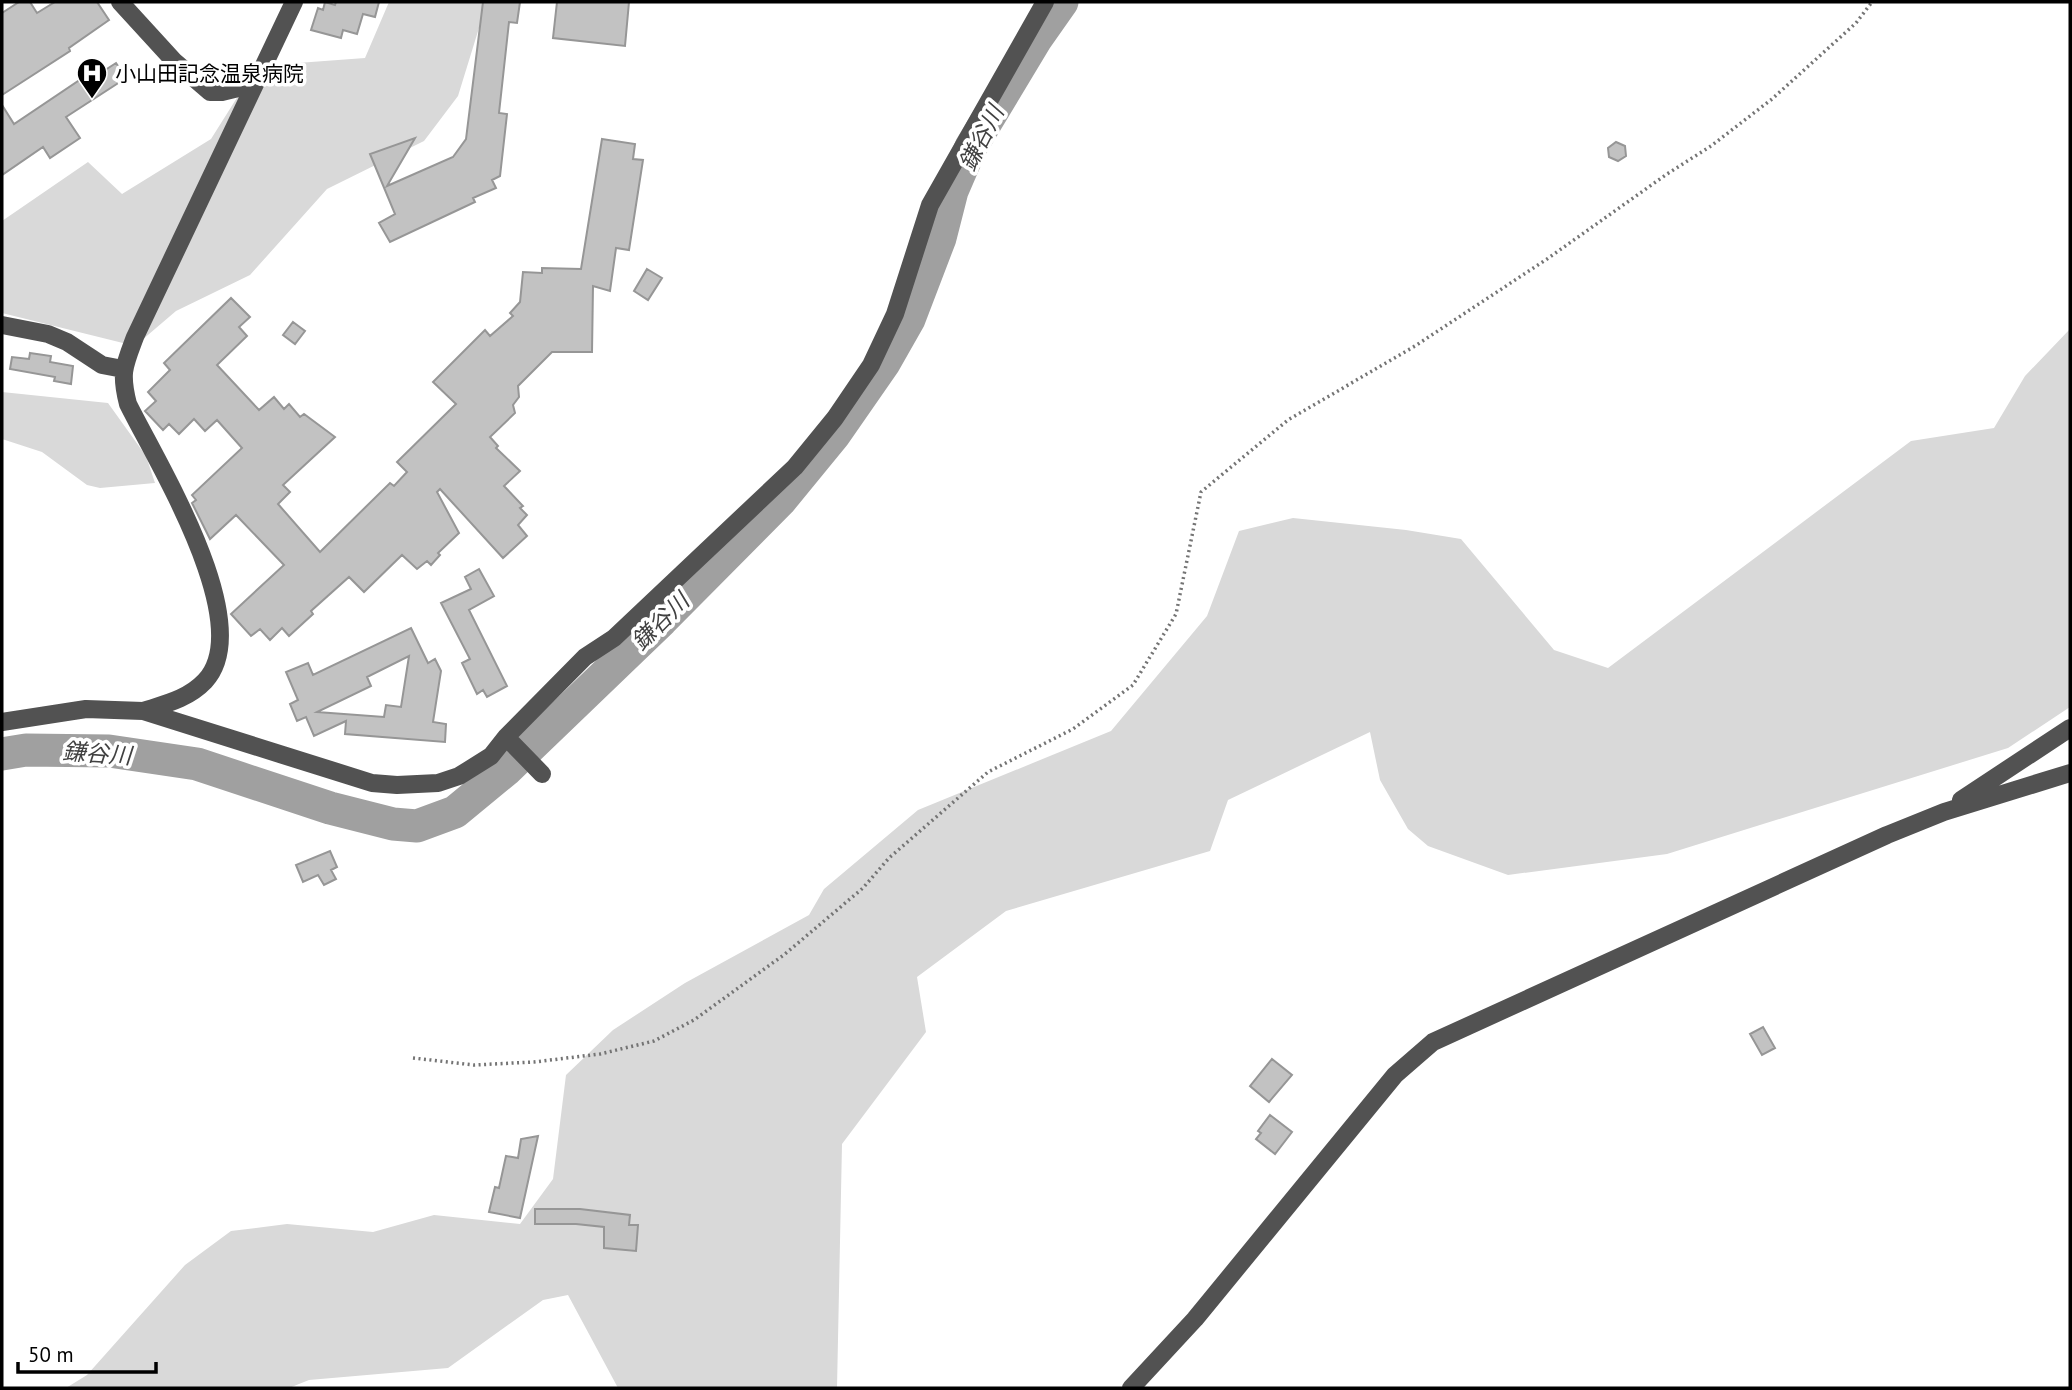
<svg xmlns="http://www.w3.org/2000/svg" width="2072" height="1390" font-family="'PT Sans','Noto Sans JP',sans-serif">
  <style>
    .green { fill: #d9d9d9 }
    .lines { fill: none; stroke-linecap: round; stroke-linejoin: round }
    .river { stroke: #a0a0a0; stroke-width: 33 }
    .building { fill: #c2c2c2; stroke: #969696; stroke-width: 2; fill-rule: evenodd }
    .path { stroke: #747474; stroke-width: 3.5; stroke-dasharray: 2 3.5; stroke-linecap: butt }
    .minor { stroke: #525252; stroke-width: 18 }
    .labels { text-anchor: middle; dominant-baseline: central; stroke-width: 7; stroke-linejoin: round; paint-order: stroke }
    .poi-label { font-size: 21px; fill: #000; stroke: #fff; text-anchor: start }
    .water-label { font-size: 23px; font-style: italic; fill: #414141; stroke: #fff }
  </style>
  <rect width="100%" height="100%" fill="#fff"/>
  <path class="green" d="M389,2H487L458,96L424,141L327,189L250,275L176,311L135,346L2,313V221L88,162L122,194L211,139L257,66L365,58Z
    M2070,329V707L2008,748L1667,854L1508,875L1428,846L1408,829L1380,780L1370,732L1228,800L1210,851L1006,911L917,977L926,1032L842,1144L837,1388H618L568,1295L543,1300L448,1368L309,1380L289,1388H66L87,1375L185,1265L231,1231L287,1224L373,1232L434,1215L520,1224L553,1179L566,1075L613,1030L685,983L809,915L824,889L918,810L1111,731L1207,616L1239,531L1293,518L1406,530L1461,539L1554,650L1608,668L1911,441L1994,428L2025,376Z
    M2,392L108,403L146,456L155,483L100,488L87,485L42,452L2,439Z"/>
  <g class="lines">
    <path class="river" d="M2,754L26,750L109,751L197,764L330,808L393,824L417,826L455,812L506,770L662,620L780,501L834,435L884,363L909,319L940,238L952,191L971,147L1036,39L1062,2"/>
  </g>
  <path class="building" d="M19,2H30L37,13L55,2H97L109,20L69,48L70,51L2,95V13Z
    M325,2L335,5L336,2H379L375,17L363,14L357,34L343,30L341,38L311,30L318,8L323,10Z
    M483,2H520L517,23L509,22L499,113L507,114L500,176L492,180L496,188L473,198L475,202L460,209L390,242L379,223L395,214L370,154L415,138L387,186L453,157L466,139Z
    M557,2H629L625,46L553,38Z
    M116,63L126,78L66,117L80,138L50,158L43,147L2,175V105L14,124L99,67L102,72Z
    M602,139L635,144L633,159L643,160L629,250L616,248L610,291L593,286L592,352H552L518,386L519,397L513,405L515,413L490,437L498,446L496,448L520,471L504,486L523,506L520,508L527,515L518,525L527,536L503,558L440,489L437,492L459,533L438,553L440,555L431,565L427,561L417,569L402,555L364,592L349,577L311,611L313,614L289,636L282,628L270,640L260,629L251,636L231,614L284,565L236,515L210,539L192,503L196,500L192,495L242,448L217,420L205,431L194,419L179,434L169,424L163,430L145,411L156,401L148,392L170,370L164,363L231,298L250,317L239,327L247,336L217,365L259,410L274,397L284,409L289,404L300,417L304,414L335,437L283,485L290,492L278,504L320,552L390,483L394,486L407,472L397,462L456,404L433,382L485,330L490,336L513,316L510,313L520,302L523,272L542,273V268L581,269Z
    M1616,142L1625,146L1626,156L1618,161L1609,157L1608,148Z
    M647,269L662,278L648,300L634,291Z
    M293,322L305,331L295,344L283,335Z
    M30,353L51,356L50,362L73,366L71,384L54,381L55,377L10,369L12,357L29,359Z
    M479,569L494,596L469,610L507,686L487,697L483,690L477,694L462,663L470,659L441,603L471,589L465,577Z
    M411,628L428,663L435,659L441,671L433,722L446,724L445,742L345,734L346,721L314,736L306,717L297,721L290,704L298,700L286,672L308,663L313,675ZM409,656L401,707L386,705L384,717L317,712L371,686L367,677Z
    M330,851L337,867L331,870L336,879L324,885L318,875L303,882L296,865Z
    M1763,1027L1775,1048L1762,1055L1750,1034Z
    M1272,1059L1292,1075L1269,1102L1250,1086Z
    M1270,1115L1292,1132L1275,1154L1256,1139L1261,1133L1258,1131Z
    M538,1136L520,1218L489,1212L495,1187L499,1188L506,1156L518,1158L521,1139Z
    M535,1209H580L630,1215L629,1225H638L636,1251L604,1248V1227L576,1224H535Z"/>
  <g class="lines">
    <path class="path" d="M413,1058L474,1065L534,1062L600,1054L654,1041L694,1020L785,954L863,888L889,858L988,772L1073,729L1133,685L1176,614L1201,492L1288,420L1415,346L1547,259L1667,174L1711,146L1772,99L1856,23L1872,2"/>
    <path class="minor" d="M120,2L174,61L210,92H222L255,84
      M2,325L48,334L67,342L102,365L123,369
      M143,711C165,704 188,699 205,681C258,624 156,461 128,404C120,373 124,366 135,337L294,2
      M2,722L86,709L143,711L372,783L397,785L438,783L459,776L491,756L506,737L585,657L614,638L795,467L835,418L871,365L895,314L930,205L1045,2
      M506,737L542,774
      M1961,800L2070,728
      M1131,1388L1195,1319L1395,1075L1433,1042L1887,835L1944,812L2070,773"/>
  </g>
  <defs>
    <g id="hospital-pin" transform="scale(1.575)"><path d="M0 17L-7.5 6A9.5 9.5 0 1 1 7.5 6Z" fill="#000" stroke="#fff"/><path d="M-5-5h3v3.5h4V-5h3V5h-3V1.5h-4V5h-3Z" fill="#fff"/></g>
  </defs>
  <g fill-rule="evenodd">
    <use href="#hospital-pin" x="92" y="73"/>
  </g>
  <g class="labels">
    <g class="poi-label">
      <text x="115" y="73">小山田記念温泉病院</text>
    </g>
    <g class="water-label">
      <text transform="translate(981 138) rotate(-63)">鎌谷川</text>
      <text transform="translate(660 621) rotate(-45)">鎌谷川</text>
      <text transform="translate(97 753) rotate(4)">鎌谷川</text>
    </g>
  </g>
  <rect width="2072" height="1390" fill="none" stroke="#000000" stroke-width="7"/>
  <path d="M18 1362v10h138v-10" fill="none" stroke="#000000" stroke-width="3.5"/>
  <text x="28" y="1362" font-size="21" fill="#000000" stroke="#ffffff" stroke-width="5" paint-order="stroke">50 m</text>
</svg>
